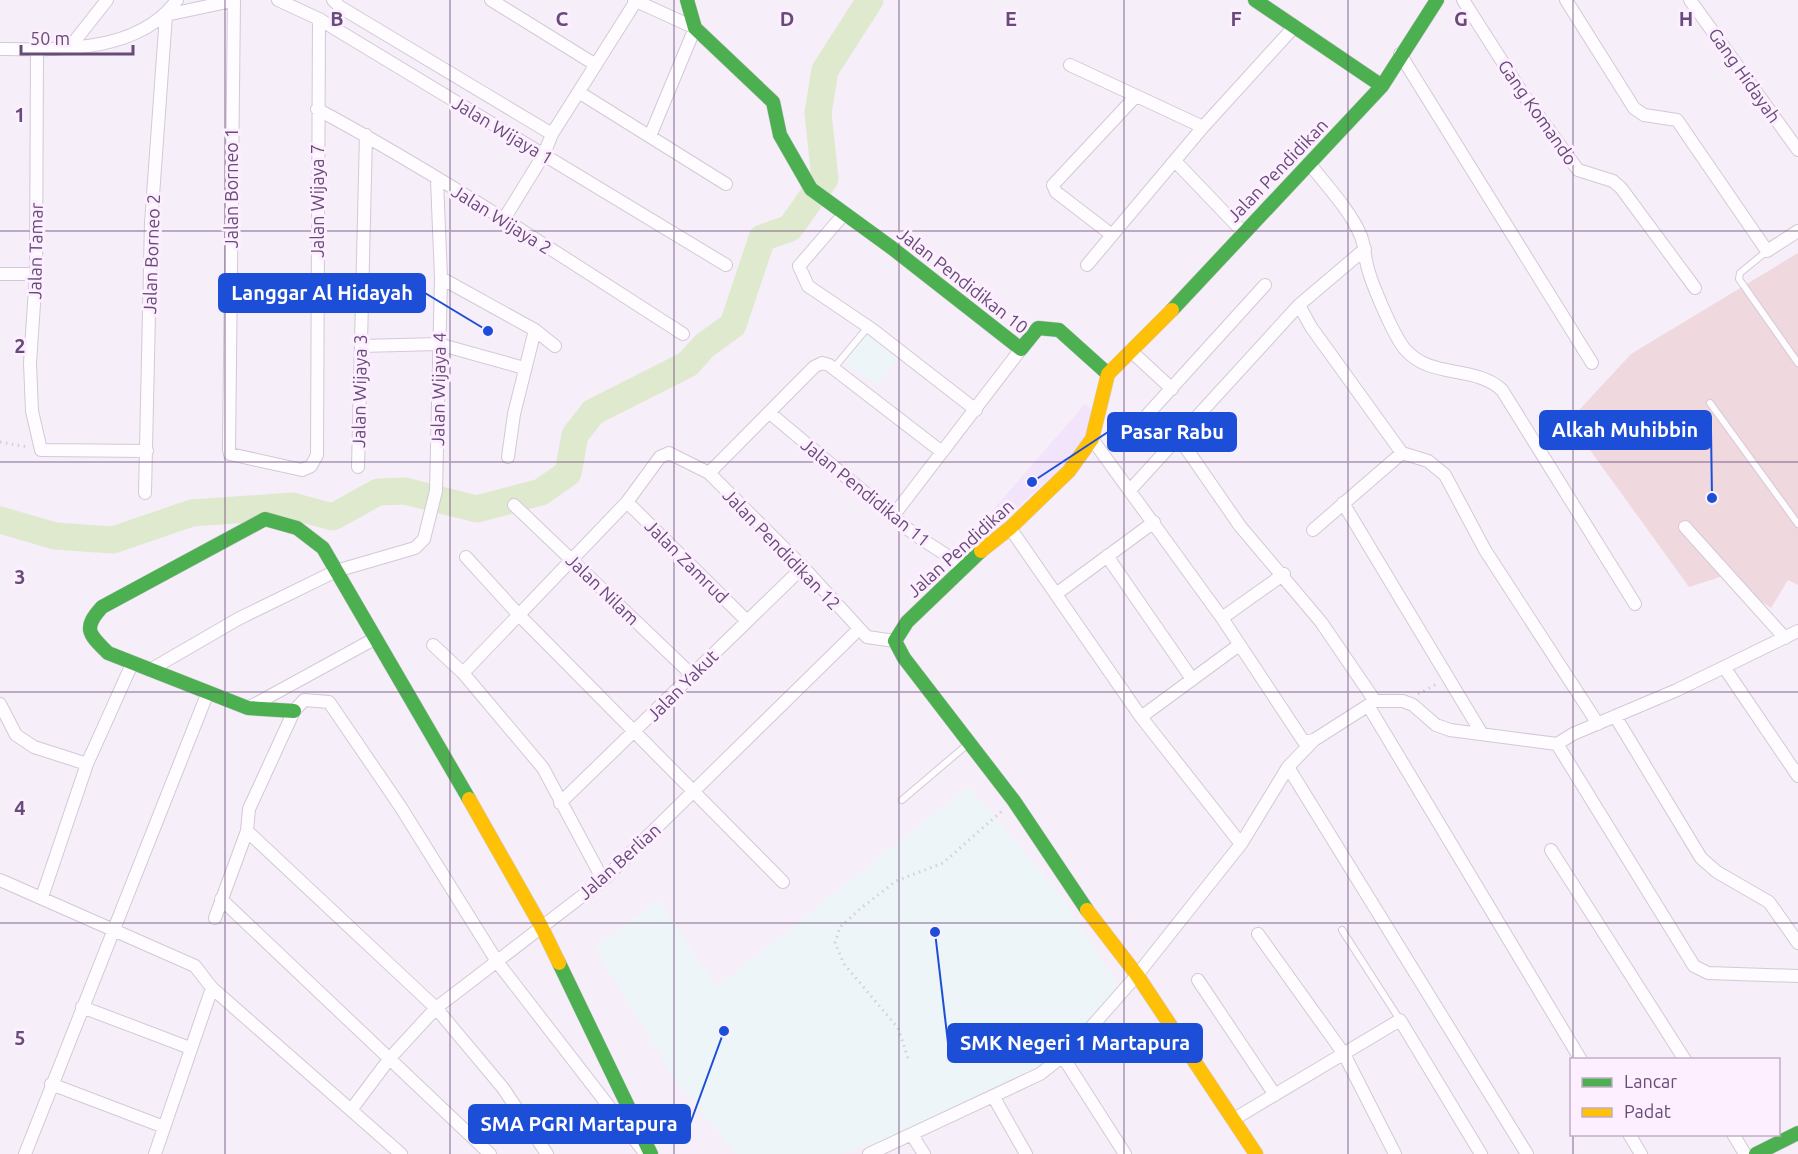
<svg xmlns="http://www.w3.org/2000/svg" width="1798" height="1154" font-family="Ubuntu,sans-serif">
  <style>
    .commercial { fill: #f2e4fb }
    .education { fill: #edf5f8 }
    .green { fill: #f0d8df }
    .lines { fill: none; stroke-linecap: round; stroke-linejoin: round }
    .river { stroke: #dfe9ce; stroke-width: 27 }
    .lane-casing { stroke: #d3c9d6; stroke-width: 8 }
    .street-casing { stroke: #d3c9d6; stroke-width: 14 }
    .fast-casing { stroke: #d4c9d8; stroke-width: 15 }
    .slow-casing { stroke: #d4c9d8; stroke-width: 15 }
    .path { stroke: #d6cfda; stroke-width: 3; stroke-dasharray: 1.5 4.5; stroke-linecap: butt }
    .lane { stroke: #fefcfe; stroke-width: 6 }
    .street { stroke: #fefcfe; stroke-width: 12 }
    .fast { stroke: #4caf50; stroke-width: 14 }
    .slow { stroke: #ffc107; stroke-width: 14 }
    .grid { fill: none; stroke: #674b78; stroke-width: 1.5; stroke-opacity: 0.55 }
    .labels { text-anchor: middle; dominant-baseline: central; stroke-width: 6; stroke-linejoin: round; paint-order: stroke }
    .street-label { font-size: 18px; fill: #674b78; stroke: #fdefff }
    .grid-label { font-size: 20px; text-anchor: middle; font-weight: bold; fill: #674b78; stroke: #fdefff; stroke-width: 6; stroke-linejoin: round; paint-order: stroke }
    .leader { fill: none; stroke: #1d4ed8; stroke-width: 2 }
    .callout-dot { fill: #1d4ed8; stroke: #fdefff; stroke-width: 2 }
    .callout { fill: #1d4ed8; stroke: #1d4ed8; stroke-width: 2 }
    .callout-label { font-size: 20px; text-anchor: middle; font-weight: bold; fill: #fff }
  </style>
  <rect width="100%" height="100%" fill="#f6eef8"/>
  <path class="commercial" d="M1085,404L1094,412L1089,430L1063,466L966,555L959,549Z"/>
  <path class="education" d="M866,332L898,357L876,385L842,360Z
    M969,786L1063,898L1119,986L1061,1054L901,1136L840,1154H736L673,1076L595,948L658,899L717,987Z"/>
  <path class="green" d="M1798,253V585L1788,580L1771,608L1723,576L1689,587L1569,421L1631,354Z"/>
  <g class="lines">
    <path class="river" d="M0,520L55,536L113,540L192,513L292,506L333,517L378,492L405,491L477,509L541,492L568,473L575,435L593,412L688,364L704,346L733,325L762,238L790,228L825,179L818,113L825,70L870,0"/>
    <g class="lane-casing">
      <path id="lane" d="M1767,251L1740,273L1739,279L1798,363
        M833,369L868,327
        M1710,403L1798,524
        M902,800L969,743
        M1342,930L1400,1020"/>
    </g>
    <g class="street-casing">
      <path id="street" d="M234,0L229,450L230,454L302,470L311,466L317,455L319,19
        M278,0L319,19L726,265
        M333,0L340,7L552,134
        M491,0L596,65
        M634,0L695,28L650,136
        M1463,0L1523,94L1578,170L1613,181L1621,188L1695,288
        M1566,0L1634,108L1644,115L1677,120L1767,251L1798,231
        M1690,0L1798,150
        M70,47L107,0
        M0,49C59,50 139,53 177,0
        M37,50L36,274L30,363L32,411L41,450L147,451
        M1400,54L1592,363
        M1070,65L1203,127
        M580,93L726,184
        M317,109C443,177 563,257 683,334
        M1175,161L1243,232
        M1309,163C1326,185 1349,209 1360,234C1365,244 1364,254 1367,265C1371,283 1393,334 1404,348C1430,380 1474,364 1502,390L1635,604
        M844,214L799,266L808,286L873,330L976,410
        M504,219L544,154L552,134L636,1
        M1112,235L1056,192L1053,185L1135,97
        M1087,265L1203,127L1294,27
        M0,274H36
        M441,278L535,330L555,346
        M1299,305L1311,327L1402,453L1428,461L1445,475L1485,550L1598,724
        M361,346L438,344L524,368
        M1132,352L1172,389
        M771,414L914,534L963,566
        M1148,414L1265,285
        M1179,438L1240,526L1321,622L1375,701
        M1092,439L1222,618L1304,742L1314,740
        M508,457L514,414L535,330
        M358,467L366,135
        M709,473L814,367L822,363L829,365L942,452
        M1131,489L1299,305L1365,249
        M145,493L151,223L166,15L232,1
        M627,502L747,621
        M1343,503L1482,734
        M514,505L691,674
        M893,516L1021,349
        M1685,527L1785,638
        M1010,528L1141,717L1241,844
        M1313,530L1402,453
        M1107,556L1192,679
        M466,557L518,614L783,882
        M1056,594L1154,522
        M1222,618L1284,574
        M433,645L463,673L543,768L603,880
        M1724,667L1798,776
        M150,670L238,619L336,571L415,548L424,539L436,491L441,278L437,180
        M463,673L627,502L660,457L669,453L709,473L803,567L867,637L895,641
        M0,704L16,735L34,747L87,764
        M1369,707L1581,1060
        M248,708L376,638
        M1615,716L1701,858L1717,872L1769,902L1798,943
        M1141,717L1239,645
        M1557,744L1694,966L1708,973L1798,976
        M1288,767L1527,1154
        M560,803L803,567
        M247,831L436,1008L503,1088L547,1154
        M1551,850L1685,1060
        M0,880L195,966L212,988L401,1154
        M42,897L87,764L132,664
        M221,899L490,1154
        M215,918L247,831L249,809L294,711L304,700L329,702L400,806L498,963L645,1153
        M1258,934L1344,1054L1395,1154
        M1198,980L1275,1095
        M82,1007L190,1048
        M1063,1057L1125,1154
        M51,1084L164,1127
        M993,1096L1026,1154
        M351,1110L390,1058L436,1008L603,880L858,630
        M1234,1119L1400,1020L1481,1154
        M1629,1134L1641,1154
        M1733,1134L1745,1154
        M912,1135L924,1154
        M25,1154L208,692
        M155,1154L212,988
        M869,1154L1040,1074L1072,1049L1137,975L1241,844L1288,767L1314,740L1375,701H1403L1413,705L1436,725L1450,730L1557,744L1573,734L1677,690L1798,631"/>
    </g>
    <g class="fast-casing">
      <path id="fast" d="M687,0L695,28L773,102L780,135L811,189L892,248L1021,349L1038,328L1059,330L1108,374
        M1255,0L1382,86
        M1172,310L1382,86L1437,0
        M981,551L907,622L895,641L904,658L1014,801L1087,910
        M294,711L248,708L108,653C89,634 82,629 102,607L265,519L297,528L323,548L469,799
        M559,963L651,1154
        M1756,1154L1798,1133"/>
    </g>
    <g class="slow-casing">
      <path id="slow" d="M981,551L1010,528L1069,471L1092,439L1108,374L1172,310
        M469,799L541,926L559,963
        M1087,910L1137,975L1256,1154"/>
    </g>
    <path class="path" d="M0,442L28,447
      M1418,694L1439,683
      M908,1058L898,1028L844,964L835,943L840,927L860,909L896,881L943,863L1003,810"/>
    <use href="#lane" class="lane"/>
    <use href="#street" class="street"/>
    <use href="#fast" class="fast"/>
    <use href="#slow" class="slow"/>
  </g>
  <path class="grid" d="M225,0V1154M450,0V1154M674,0V1154M899,0V1154M1124,0V1154M1348,0V1154M1573,0V1060M0,231H1798M0,462H1798M0,692H1798M0,923H1798M1573,1134V1154"/>
  <g class="labels">
    <g class="street-label">
      <text transform="translate(1745 75) rotate(55)">Gang Hidayah</text>
      <text transform="translate(1538 112) rotate(55)">Gang Komando</text>
      <text transform="translate(503 130) rotate(31)">Jalan Wijaya 1</text>
      <text transform="translate(1277 170) rotate(-46)">Jalan Pendidikan</text>
      <text transform="translate(231 188) rotate(-90)">Jalan Borneo 1</text>
      <text transform="translate(317 201) rotate(-90)">Jalan Wijaya 7</text>
      <text transform="translate(502 219) rotate(32)">Jalan Wijaya 2</text>
      <text transform="translate(35 251) rotate(-89)">Jalan Tamar</text>
      <text transform="translate(151 254) rotate(-88)">Jalan Borneo 2</text>
      <text transform="translate(963 280) rotate(38)">Jalan Pendidikan 10</text>
      <text transform="translate(438 389) rotate(-89)">Jalan Wijaya 4</text>
      <text transform="translate(359 391) rotate(-89)">Jalan Wijaya 3</text>
      <text transform="translate(866 492) rotate(39)">Jalan Pendidikan 11</text>
      <text transform="translate(960 548) rotate(-42)">Jalan Pendidikan</text>
      <text transform="translate(782 549) rotate(46)">Jalan Pendidikan 12</text>
      <text transform="translate(687 561) rotate(45)">Jalan Zamrud</text>
      <text transform="translate(603 589) rotate(44)">Jalan Nilam</text>
      <text transform="translate(682 685) rotate(-45)">Jalan Yakut</text>
      <text transform="translate(619 861) rotate(-42)">Jalan Berlian</text>
    </g>
  </g>
  <g class="grid-label">
    <text x="337" y="26">B</text>
    <text x="562" y="26">C</text>
    <text x="787" y="26">D</text>
    <text x="1011" y="26">E</text>
    <text x="1236" y="26">F</text>
    <text x="1461" y="26">G</text>
    <text x="1686" y="26">H</text>
    <text x="20" y="122">1</text>
    <text x="20" y="353">2</text>
    <text x="20" y="584">3</text>
    <text x="20" y="815">4</text>
    <text x="20" y="1045">5</text>
  </g>
  <path class="leader" d="M488 331L425 293M1712 498L1711 430M1032 482L1108 432M935 932L948 1043M724 1031L690 1124"/>
  <g class="callout-dot">
    <circle cx="488" cy="331" r="6"/>
    <circle cx="1712" cy="498" r="6"/>
    <circle cx="1032" cy="482" r="6"/>
    <circle cx="935" cy="932" r="6"/>
    <circle cx="724" cy="1031" r="6"/>
  </g>
  <g class="callout">
    <rect x="219" y="274" width="206" height="38" rx="6"/>
    <rect x="1540" y="411" width="171" height="38" rx="6"/>
    <rect x="1108" y="413" width="128" height="38" rx="6"/>
    <rect x="948" y="1024" width="254" height="38" rx="6"/>
    <rect x="469" y="1105" width="221" height="38" rx="6"/>
  </g>
  <g class="callout-label">
    <text x="322" y="300">Langgar Al Hidayah</text>
    <text x="1625" y="437">Alkah Muhibbin</text>
    <text x="1172" y="439">Pasar Rabu</text>
    <text x="1075" y="1050">SMK Negeri 1 Martapura</text>
    <text x="579" y="1131">SMA PGRI Martapura</text>
  </g>
  <rect x="1570" y="1058" width="210" height="78" fill="#fdefff" stroke="#c1adc9" stroke-width="1.5"/>
  <rect x="1582" y="1078" width="30" height="9" fill="#4caf50" stroke="#c1adc9" stroke-width="1.5"/>
  <text x="1624" y="1088" font-size="18" fill="#674b78">Lancar</text>
  <rect x="1582" y="1108" width="30" height="9" fill="#ffc107" stroke="#c1adc9" stroke-width="1.5"/>
  <text x="1624" y="1118" font-size="18" fill="#674b78">Padat</text>
  <path d="M21 45v9h112v-9" fill="none" stroke="#674b78" stroke-width="3"/>
  <text x="30" y="45" font-size="18" fill="#674b78" stroke="#fdefff" stroke-width="4.5" paint-order="stroke">50 m</text>
</svg>
